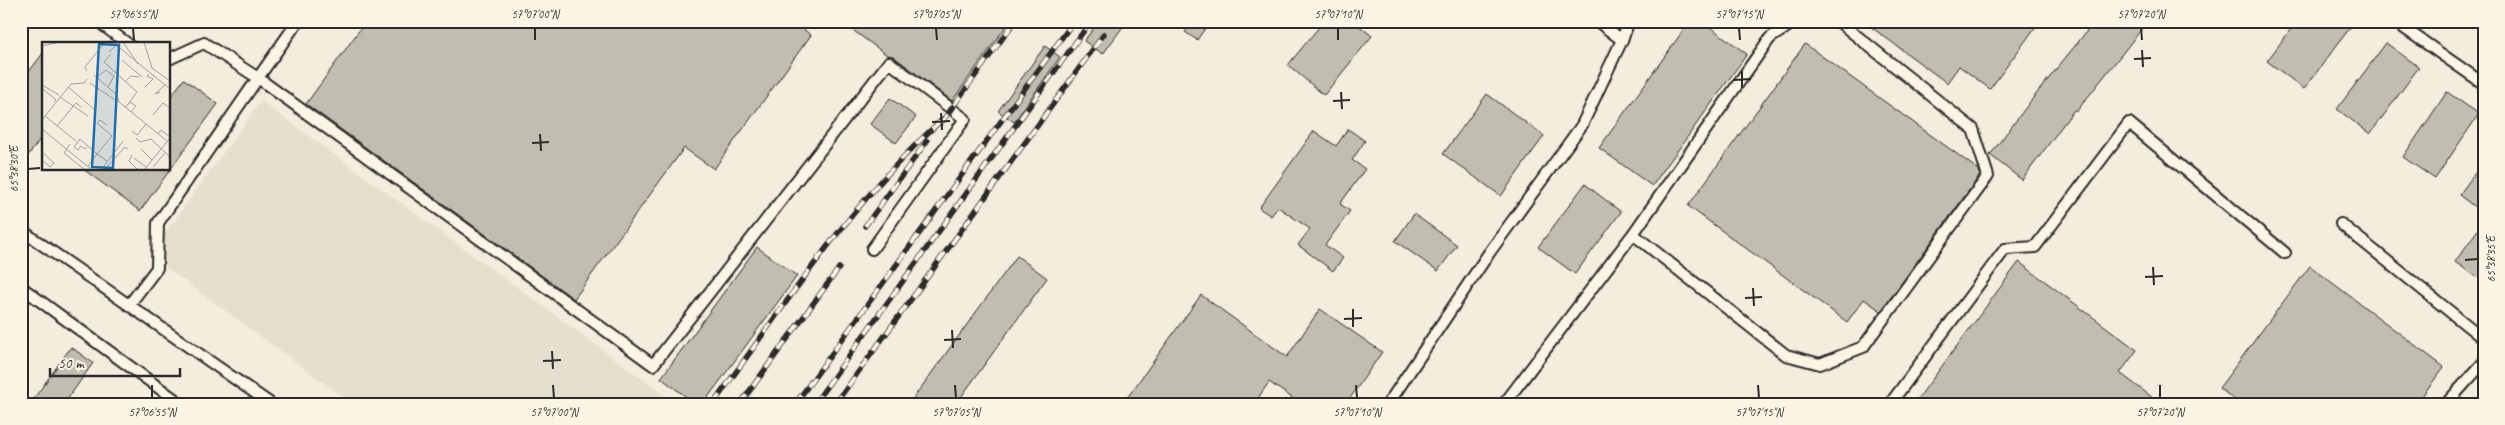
<svg xmlns="http://www.w3.org/2000/svg" width="2505" height="425" font-family="Caveat,sans-serif">
  <style>
    .built { fill: #e5dfd0 }
    .building { fill: #c2bdb1; stroke: #2b2b2b }
    .lines { fill: none; stroke-linecap: round; stroke-linejoin: round }
    .lane-casing { stroke: #2b2b2b; stroke-width: 14 }
    .lane { stroke: #fcf5e5; stroke-width: 10 }
    .rail-casing { stroke: #2b2b2b; stroke-width: 5.5 }
    .rail { stroke: #fcf5e5; stroke-width: 4; stroke-dasharray: 11; stroke-linecap: butt }
    .ticks { fill: none; stroke: #2b2b2b; stroke-width: 2 }
    .inset-road { fill: none; stroke: #a49f96; stroke-width: 1 }
    .view { fill: #1f6fb2; fill-opacity: 0.15; stroke: #1f6fb2; stroke-width: 2.5 }
    .inset-edge { fill: none; stroke: #2b2b2b; stroke-width: 2.5 }
    .neatline { fill: none; stroke: #2b2b2b; stroke-width: 2 }
    .ticks-label { font-size: 12px; text-anchor: middle; fill: #2b2b2b }
  </style>
  <rect width="100%" height="100%" fill="#f4edde"/>
  <filter id="ink" filterUnits="userSpaceOnUse"><feTurbulence type="fractalNoise" baseFrequency=".02" numOctaves="2"/><feDisplacementMap in="SourceGraphic" scale="10" xChannelSelector="R" yChannelSelector="G"/><feConvolveMatrix kernelMatrix="1 2 1 2 8 2 1 2 1" color-interpolation-filters="sRGB"/></filter>
  <g filter="url(#ink)">
    <path class="built" d="M261,101L677,404H353L149,255Z"/>
    <path class="building" d="M366,21H792L811,35L714,169L684,148L574,299L306,104Z
      M840,21H1010L952,101L893,56L887,55Z
      M1099,21H1127L1103,54L1084,41Z
      M1193,21H1210L1197,40L1185,32Z
      M1324,21H1353L1372,36L1324,95L1288,65Z
      M1690,21H1702L1747,54L1652,186L1599,148Z
      M1863,21H2040L1990,89L1959,66L1947,83Z
      M2095,21H2148L2076,112L2074,110L2022,180L1990,155L2033,98Z
      M2297,21H2355L2304,89L2267,61Z
      M2386,43L2419,67L2370,134L2337,109Z
      M1805,44L1979,170L1980,175L1881,311L1864,299L1847,322L1688,206Z
      M1045,46L1060,57L1014,122L998,111Z
      M44,52V134L21,165V82Z
      M184,79L218,104L140,211L83,169H169V99Z
      M2447,92L2479,114L2435,179L2403,157Z
      M1487,94L1544,136L1501,196L1443,154Z
      M890,98L916,117L896,143L870,124Z
      M1348,129L1365,141L1352,160L1365,169L1340,204L1350,211L1325,245L1343,258L1333,271L1298,245L1310,229L1278,207L1271,216L1259,208L1314,131L1336,146Z
      M2484,161V214L2459,195Z
      M1585,184L1621,212L1575,274L1538,247Z
      M1414,214L1457,245L1438,271L1395,241Z
      M2484,221V282L2455,262Z
      M757,247L797,276L703,404H696L661,378Z
      M1017,256L1047,278L956,404H909Z
      M2019,262L2137,350L2120,373L2161,404H1914Z
      M2310,266L2444,367L2416,404H2240L2219,388Z
      M1201,295L1287,357L1320,309L1382,352L1346,404H1301L1269,382L1254,404H1135L1127,398Z
      M71,347L93,363L64,404H30Z"/>
    <g class="lines">
      <g class="lane-casing">
        <path id="lane" d="M100,21L104,26L128,44
          M1597,21L1622,40
          M2394,21L2484,84
          M169,59L204,43L258,78L298,21
          M2341,224L2484,339
          M21,230L271,404
          M1633,234L1786,355L1820,364L1863,347L1988,176L1973,129L1838,21
          M21,287L181,404
          M129,305L157,268L158,223L258,78L653,365L889,62L965,119L872,249
          M1388,404L1489,253L1582,125L1622,40L1629,21
          M1504,404L1633,234L1770,38L1796,21
          M1890,404L2005,249L2035,247L2129,123L2285,253
          M2446,404L2484,362"/>
      </g>
      <use href="#lane" class="lane"/>
      <g class="rail-casing">
        <path id="rail" d="M941,123L1015,21
          M865,226L927,141
          M713,404C785,305 853,199 944,118
          M740,404L839,268
          M795,404L1074,21
          M814,404L1091,21
          M835,404L1104,34"/>
      </g>
      <use href="#rail" class="rail"/>
    </g>
  </g>
  <path class="ticks" d="M133,28L134,40M535,28V40M936,28L937,40M1338,28V40M1739,28L1740,40M2141,28L2142,40M2142,50L2143,67M2134,59L2151,58M1742,71V88M1733,80L1751,79M1341,92L1342,109M1333,101L1350,100M941,113L942,130M932,122L950,121M540,134L541,151M532,143L549,142M28,169L40,168M2465,260L2478,259M2153,267L2154,285M2145,277L2163,276M1753,288L1754,306M1745,298L1762,297M1353,309V327M1344,319L1362,318M952,330L953,348M944,340L961,339M552,351L553,369M543,361L561,360M152,385V398M553,385L554,398M955,385L956,398M1356,385L1357,398M1758,385L1759,398M2160,385V398"/>
  <g transform="translate(42 42)">
    <rect width="128" height="128" fill="#f4edde"/>
    <path class="inset-road" d="M81,0L96,22M102,0L110,26L128,39M0,4L18,0M67,10L74,3L128,47M68,13L62,20L95,50L84,65M80,18L100,35M45,29L43,25L63,0M52,33L75,53L77,60L125,99M55,35L64,28L72,34L66,45M83,40L89,34L97,35M48,41L76,60M0,43L17,53M26,45L52,67M103,45L111,37L105,34L107,32M0,46L14,58L12,60M118,50L113,52L123,43M18,55L46,74M88,60L94,64L89,70M111,73L121,61L128,66M3,74L29,42L42,41L45,37M0,78L3,74L34,99M65,83L58,78L55,81L70,94L55,112L65,119M15,84L34,61L39,65M0,87L50,128M90,89L95,93L104,82M116,92L119,88L128,95M94,96L98,100L109,97L128,115M28,102L22,111L43,128M45,105L43,107L39,104L36,108L32,105L38,97L55,112L46,124M99,107L110,118M0,110L12,121L8,125L0,118M90,113L87,119L96,128M92,116L104,125M111,125L123,111M59,128L81,99M62,128L83,105L86,107M102,128L128,96"/>
    <path class="view" d="M57,2L77,3L71,126L50,125Z"/>
    <rect width="128" height="128" class="inset-edge"/>
  </g>
  <rect width="2505" height="425" fill="none" stroke="#fcf5e5" stroke-width="55"/>
  <path d="M50 368v8h130v-8" fill="none" stroke="#2b2b2b" stroke-width="2.5"/>
  <text x="58" y="368" font-size="15" fill="#2b2b2b" stroke="#fcf5e5" stroke-width="4" paint-order="stroke">50 m</text>
  <rect x="28" y="28" width="2450" height="370" class="neatline"/>
  <g class="ticks-label">
    <text x="133" y="18">57°06'55"N</text>
    <text x="535" y="18">57°07'00"N</text>
    <text x="936" y="18">57°07'05"N</text>
    <text x="1338" y="18">57°07'10"N</text>
    <text x="1739" y="18">57°07'15"N</text>
    <text x="2141" y="18">57°07'20"N</text>
    <text transform="translate(14 169) rotate(-90)" y="4">65°38'30"E</text>
    <text transform="translate(2491 259) rotate(-90)" y="4">65°38'35"E</text>
    <text x="152" y="416">57°06'55"N</text>
    <text x="554" y="416">57°07'00"N</text>
    <text x="956" y="416">57°07'05"N</text>
    <text x="1357" y="416">57°07'10"N</text>
    <text x="1759" y="416">57°07'15"N</text>
    <text x="2160" y="416">57°07'20"N</text>
  </g>
</svg>
